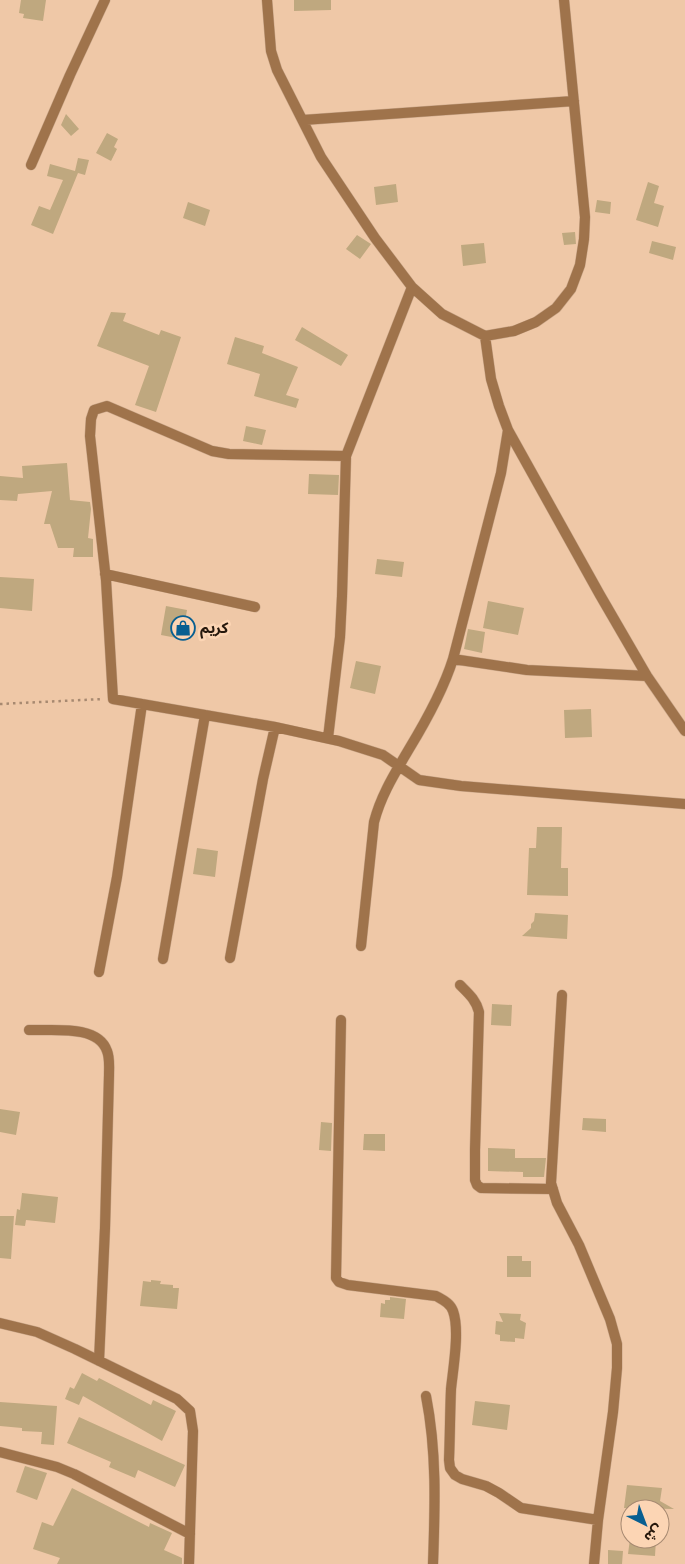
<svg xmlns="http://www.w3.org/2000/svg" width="685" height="1564" font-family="'Times New Roman','Noto Sans Arabic',serif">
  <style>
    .building { fill: #bfa87f }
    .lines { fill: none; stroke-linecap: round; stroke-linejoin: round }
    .street-casing { stroke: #cba88b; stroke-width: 11 }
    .path { stroke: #a78970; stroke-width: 2.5; stroke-dasharray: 2.5 4; stroke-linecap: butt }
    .street { stroke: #9f734b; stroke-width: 10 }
    .labels { text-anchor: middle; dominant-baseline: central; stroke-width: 5; stroke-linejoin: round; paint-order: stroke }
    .poi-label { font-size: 15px; font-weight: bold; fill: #26180c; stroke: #fcd5b4; text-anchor: start }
  </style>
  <rect width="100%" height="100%" fill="#efc8a7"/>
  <path class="building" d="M21,0H46L43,21L23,18L24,14L19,13Z
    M294,0H331V10L294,11Z
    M66,114L79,129L71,136L61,125Z
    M107,133L118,139L114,147L117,149L111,161L96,153Z
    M78,158L89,160L85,175L78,173L53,234L31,225L39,206L50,210L63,180L47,176L50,164L75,171Z
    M648,182L659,186L654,203L664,206L658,227L636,220Z
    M396,184L398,202L376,205L374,187Z
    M597,200L611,202L610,214L595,212Z
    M188,202L210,210L205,226L183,218Z
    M575,232L576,244L564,245L562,233Z
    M357,235L371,244L360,259L346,249Z
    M652,241L676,247L673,260L649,253Z
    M484,243L486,263L463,266L461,245Z
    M111,312L126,313L123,321L159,335L161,330L181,337L156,412L135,405L149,366L97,346Z
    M302,327L348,355L341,366L295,340Z
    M235,337L264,346L262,353L298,367L286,395L299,399L296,408L254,396L260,374L227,364Z
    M246,426L266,430L262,445L243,441Z
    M67,463L70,500L90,502L91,509L88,538L93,539V557H73L74,548H58L50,524H44L52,491L18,494L17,501L0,500V476L23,478L22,466Z
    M309,474L339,475L338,495L308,494Z
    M377,559L404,562L402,577L375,574Z
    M0,577L34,579L32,611L0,608Z
    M488,601L524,608L518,635L483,628Z
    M166,606L187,610L182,639L161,635Z
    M468,629L485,632L482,653L464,649Z
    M356,661L381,666L375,694L350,688Z
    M591,709L592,737L565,738L564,710Z
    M537,827H562L561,868H568V896L527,895L529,848H536Z
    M197,848L218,851L215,877L193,874Z
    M535,913L568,915L567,939L522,936L531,928V924L534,921Z
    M492,1004L512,1005L511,1026L491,1025Z
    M0,1109L20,1112L16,1135L0,1132Z
    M583,1118L606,1119V1132L582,1130Z
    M321,1122L332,1123L331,1151L319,1150Z
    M364,1134H385V1151L363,1150Z
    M488,1148L515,1149V1158H546L544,1177H523V1172L488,1171Z
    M22,1193L58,1197L55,1223L26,1220L25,1226L15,1225L17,1209L20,1210Z
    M0,1216H14L11,1259L0,1258Z
    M507,1256H522V1261H531V1277H507Z
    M151,1280L161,1281L160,1284L173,1285V1288H179L177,1309L140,1306L143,1281L151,1282Z
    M390,1297L406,1299L404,1319L380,1317L381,1303L385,1304V1300H390Z
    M499,1313L521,1314L520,1320L526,1323L524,1339L515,1338V1342L500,1341V1335L495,1334L496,1321L503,1322Z
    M82,1373L97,1381L99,1378L151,1405L153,1400L176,1411L162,1441L83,1396L79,1405L65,1399L70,1387L74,1389Z
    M475,1401L510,1405L507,1430L472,1425Z
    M0,1402L57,1406L54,1445L41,1444L42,1432L22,1431V1428L0,1426Z
    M79,1417L185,1465L175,1487L138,1470L135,1478L109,1467L111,1462L67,1443Z
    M25,1466L47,1473L37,1500L16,1492Z
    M627,1485L662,1488L660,1501L674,1509L624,1508Z
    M72,1488L149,1527L150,1523L172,1533L164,1550L182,1558V1564H57L60,1558L33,1549L42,1522L53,1526Z
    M630,1539H656L655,1556L628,1554Z
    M608,1550L623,1551L622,1564H608Z"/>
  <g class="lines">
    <g class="street-casing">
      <path id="street" d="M267,0L271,51L277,70L321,157L375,238L412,287L442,314L485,336L514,331L536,322L556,308L571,289L580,265L584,239L585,217L564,0
        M303,120L574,101
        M31,165L70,75L105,0
        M485,336L491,379L499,406L508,430L600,595L647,676L685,731
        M346,456L229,454L212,451L107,406L94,410L91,419L90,436L106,580L113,699L275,727L339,741L383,755L419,780L461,786L685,804
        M105,574L255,607
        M453,659L501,473L508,430
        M328,738L340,637L342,596L346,456L412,287
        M361,946L374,822C381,795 395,773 409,749C426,721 443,691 453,659L527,670L647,676
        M230,958L263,779L275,727
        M163,959L205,715
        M99,972L117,877L142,704
        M460,985C469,994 476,1000 479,1012L475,1150V1180L477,1185L481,1188L553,1189
        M562,995L551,1183L557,1203L579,1245L610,1319L617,1344V1368L613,1412L598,1520L594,1564
        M341,1020L336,1278L339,1282L348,1285L436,1296C443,1300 450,1303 453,1311C460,1330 453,1369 451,1389C450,1412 450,1436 449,1460L450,1468L455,1475L462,1479L486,1486L499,1493L521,1508L598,1520
        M29,1030C52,1031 98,1024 107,1051C110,1058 109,1067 109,1075L105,1228L99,1361
        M0,1323L37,1332L75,1349L177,1399L190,1411L193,1431L189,1564
        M426,1396C437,1452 435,1507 433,1564
        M0,1452L57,1467L74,1474L190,1534"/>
    </g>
    <path class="path" d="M0,704L103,699"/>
    <use href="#street" class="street"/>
  </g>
  <defs>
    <g id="shop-ring" transform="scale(1.25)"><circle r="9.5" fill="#fcd5b4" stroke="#085f91" stroke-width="1.5"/><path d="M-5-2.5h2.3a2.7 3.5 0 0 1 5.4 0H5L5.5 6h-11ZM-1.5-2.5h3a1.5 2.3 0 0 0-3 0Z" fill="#085f91"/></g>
  </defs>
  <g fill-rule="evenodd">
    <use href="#shop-ring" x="183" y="628"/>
  </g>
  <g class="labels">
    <g class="poi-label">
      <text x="200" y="628">كريم</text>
    </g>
  </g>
  <g transform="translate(645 1524) rotate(138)"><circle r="24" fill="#fcd5b4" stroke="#a68971"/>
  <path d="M0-4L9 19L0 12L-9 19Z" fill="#085f91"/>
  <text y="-8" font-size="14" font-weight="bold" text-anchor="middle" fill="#26180c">ش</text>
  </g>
</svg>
